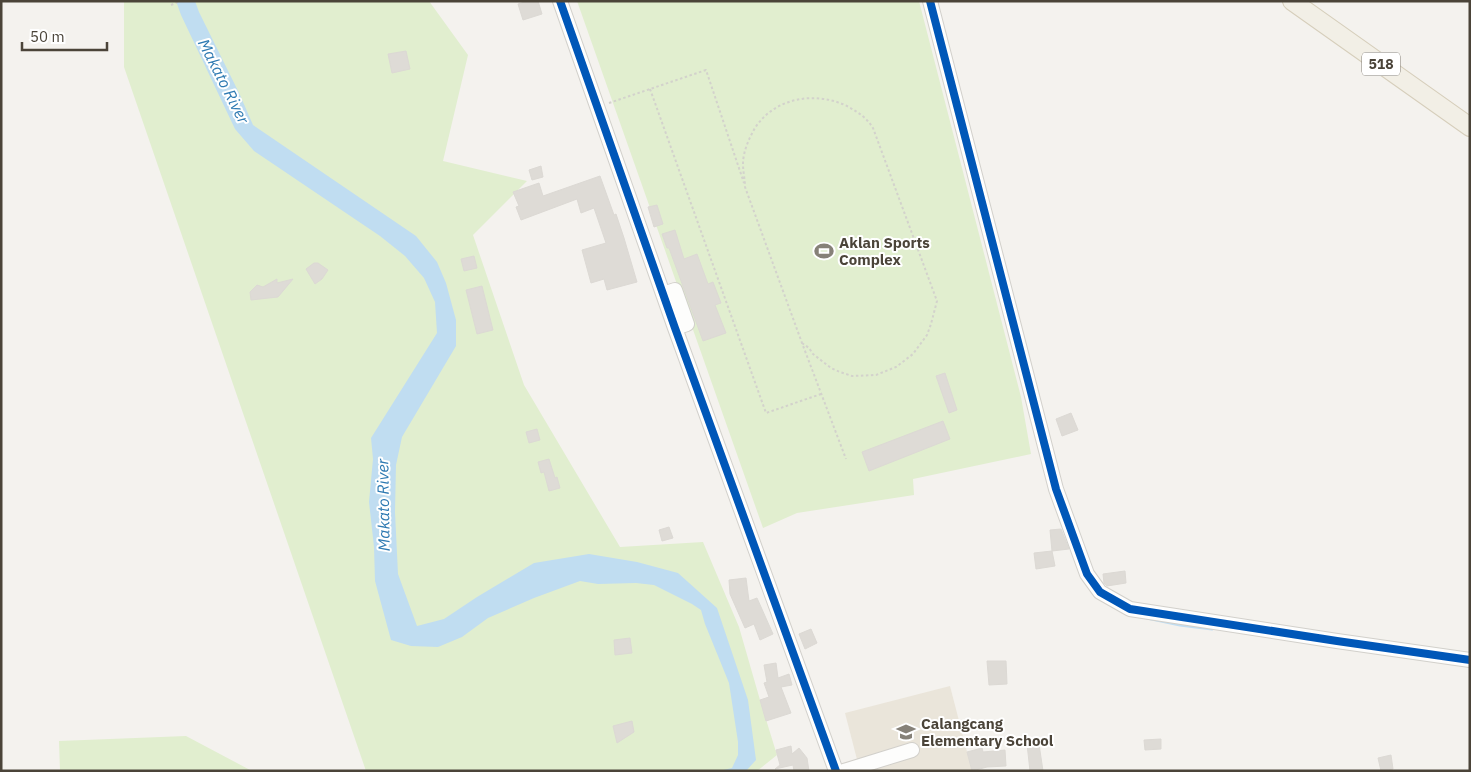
<svg xmlns="http://www.w3.org/2000/svg" width="1471" height="772" font-family="'IBM Plex Sans',sans-serif">
  <style>
    .education { fill: #eae5da }
    .green { fill: #e1eecf }
    .water { fill: #c0ddf1 }
    .lines { fill: none; stroke-linecap: round; stroke-linejoin: round }
    .stream { stroke: #c0ddf1; stroke-width: 3 }
    .building { fill: #dedbd6; stroke: #dcd9d4 }
    .minor-casing { stroke: #d2d0cb; stroke-width: 16 }
    .major-casing { stroke: #d6cebb; stroke-width: 20 }
    .path { stroke: #d3d2cc; stroke-width: 2; stroke-dasharray: 2.5 2.5; stroke-linecap: butt }
    .minor { stroke: #fdfdfc; stroke-width: 14 }
    .major { stroke: #f2efe6; stroke-width: 18 }
    .cycleway-casing { stroke: #fff; stroke-width: 11 }
    .cycleway { stroke: #0057b8; stroke-width: 8 }
    .labels { text-anchor: middle; dominant-baseline: central; stroke-width: 4; stroke-linejoin: round; paint-order: stroke }
    .shield { fill: #fff; stroke: #817c74; stroke-width: 1 }
    .shield-label { font-size: 14px; font-weight: bold; fill: #4b4439 }
    .poi-label { font-size: 15px; font-weight: bold; fill: #4b4439; stroke: #fff; text-anchor: start }
    .water-label { font-size: 16px; font-style: italic; fill: #2e7ab2; stroke: #fff }
  </style>
  <rect width="100%" height="100%" fill="#f4f2ee"/>
  <path class="education" d="M950,686L972,771H860L845,713Z"/>
  <path class="green" d="M124,1H429L468,55L443,161L527,181L473,235L524,385L620,547L703,542L739,627L760,700L777,755L757,771H366L124,67Z
    M577,1H919L1021,397L1031,454L913,479L914,495L797,513L763,528Z
    M186,736L252,771H60L59,741Z"/>
  <path class="water" d="M176,1H195L199,12L240,95L253,125L416,236L437,262L446,283L456,320V346L402,437L396,465L395,512L398,574L417,626L444,619L477,597L534,563L589,554L637,562L678,573L717,608L748,700L756,760L746,771H719L732,768L738,755V742L729,683L705,624L701,610L692,604L654,585L636,583L598,584L580,581L534,598L488,618L462,637L438,647L411,646L391,640L375,581L374,547L369,502L373,459L371,438L437,333L435,302L424,278L405,256L380,236L254,151L235,129L181,15Z"/>
  <g class="lines">
    <path class="stream" d="M1147,618L1180,625L1212,629"/>
  </g>
  <path class="building" d="M528,1H538L542,14L523,20L518,4Z
    M406,51L410,69L392,73L388,54Z
    M541,166L543,177L532,180L529,170Z
    M600,176L614,215L616,214L624,238L637,282L607,290L604,279L591,283L582,250L606,243L594,208L581,213L577,199L521,220L516,207L519,206L513,192L539,183L543,196Z
    M657,205L663,224L654,227L648,207Z
    M675,230L684,259L697,254L708,284L713,282L721,303L715,305L726,333L703,341L669,248H667L662,234Z
    M474,256L477,268L464,271L461,259Z
    M314,263H318L328,270L322,279L315,284L306,269Z
    M277,279V283L293,279L278,297L251,300L250,292L257,285L263,287Z
    M482,286L493,330L477,334L466,290Z
    M945,373L957,410L949,413L936,376Z
    M1071,413L1078,430L1062,436L1056,419Z
    M943,421L950,439L869,471L862,452Z
    M537,429L540,440L529,443L526,432Z
    M549,459L555,478L557,477L560,488L549,491L544,472L541,473L538,462Z
    M669,527L673,538L662,541L659,530Z
    M1061,529L1069,549L1052,551L1050,530Z
    M1052,551L1055,566L1036,569L1034,553Z
    M1125,571L1126,583L1107,586L1104,583L1103,574Z
    M746,578L749,601L757,598L773,634L760,640L754,624L745,628L730,594L729,580Z
    M811,629L817,643L805,649L799,634Z
    M630,638L632,653L615,655L614,640Z
    M987,661H1006L1007,684L989,685Z
    M776,663L778,678L789,674L792,685L781,687L791,713L766,721L760,700L769,697L764,683L767,682L764,665Z
    M632,721L634,732L617,743L613,726Z
    M1161,739V749L1145,750L1144,740Z
    M1027,744H1039L1043,771H1030Z
    M791,746L792,754L799,748L807,758L809,771H794L793,765L775,769L780,765L776,750Z
    M982,748L983,752L1005,750L1006,766L987,767L972,771L967,752Z
    M1391,755L1393,769L1381,771L1378,758Z"/>
  <g class="lines">
    <g class="minor-casing">
      <path id="minor" d="M560,1L675,328L836,771
        M930,1L1056,489L1087,574L1100,592L1130,609L1337,641L1470,660
        M663,294L675,290L687,324L675,328
        M844,771L912,750"/>
    </g>
    <g class="major-casing">
      <path id="major" d="M1292,1L1470,127"/>
    </g>
    <path class="path" d="M171,5L180,1
      M650,89L766,413L821,394
      M609,103L706,70L744,183
      M802,343L809,348L813,354L831,368L840,372L852,376L876,375L896,367L913,354L927,335L931,324L937,301L873,128C867,118 858,112 847,106C816,91 775,97 755,128C749,138 743,152 743,164C743,172 745,179 745,187L802,343L846,459"/>
    <use href="#minor" class="minor"/>
    <use href="#major" class="major"/>
    <g class="cycleway-casing">
      <path id="cycleway" d="M560,1L675,328L836,771
        M930,1L1056,489L1087,574L1100,592L1130,609L1337,641L1470,660"/>
    </g>
    <use href="#cycleway" class="cycleway"/>
  </g>
  <defs>
    <g id="stadium-bare" transform="scale(1.5)"><path d="M0-5a6.5 5 0 1 0 0 10a6.5 5 0 1 0 0-10ZM-3.5-1.8h7v3.6h-7Z" fill="#868178" stroke="#fff" stroke-width="2.5" paint-order="stroke"/></g>
    <g id="school-bare" transform="scale(1.5)"><path d="M0-5L7-2L0 1L-7-2ZM-4 1L0 2.5L4 1V4Q0 6-4 4Z" fill="#868178" stroke="#fff" stroke-width="2.5" paint-order="stroke"/></g>
  </defs>
  <g fill-rule="evenodd">
    <use href="#stadium-bare" x="824" y="251"/>
    <use href="#school-bare" x="906" y="732"/>
  </g>
  <g class="labels">
    <rect class="shield" x="1362" y="52.5" width="38" height="23" rx="4"/>
    <g class="shield-label">
      <text x="1381" y="64">518</text>
    </g>
    <g class="poi-label">
      <text x="839" y="242">Aklan Sports<tspan x="839" dy="17">Complex</tspan></text>
      <text x="921" y="723">Calangcang<tspan x="921" dy="17">Elementary School</tspan></text>
    </g>
    <g class="water-label">
      <text transform="translate(224 81) rotate(63)">Makato River</text>
      <text transform="translate(383 505) rotate(-91)">Makato River</text>
    </g>
  </g>
  <rect width="1471" height="772" fill="none" stroke="#4b4439" stroke-width="5"/>
  <path d="M22 42v8h85v-8" fill="none" stroke="#4b4439" stroke-width="2.5"/>
  <text x="30" y="42" font-size="15" fill="#4b4439" stroke="#ffffff" stroke-width="4" paint-order="stroke">50 m</text>
</svg>
